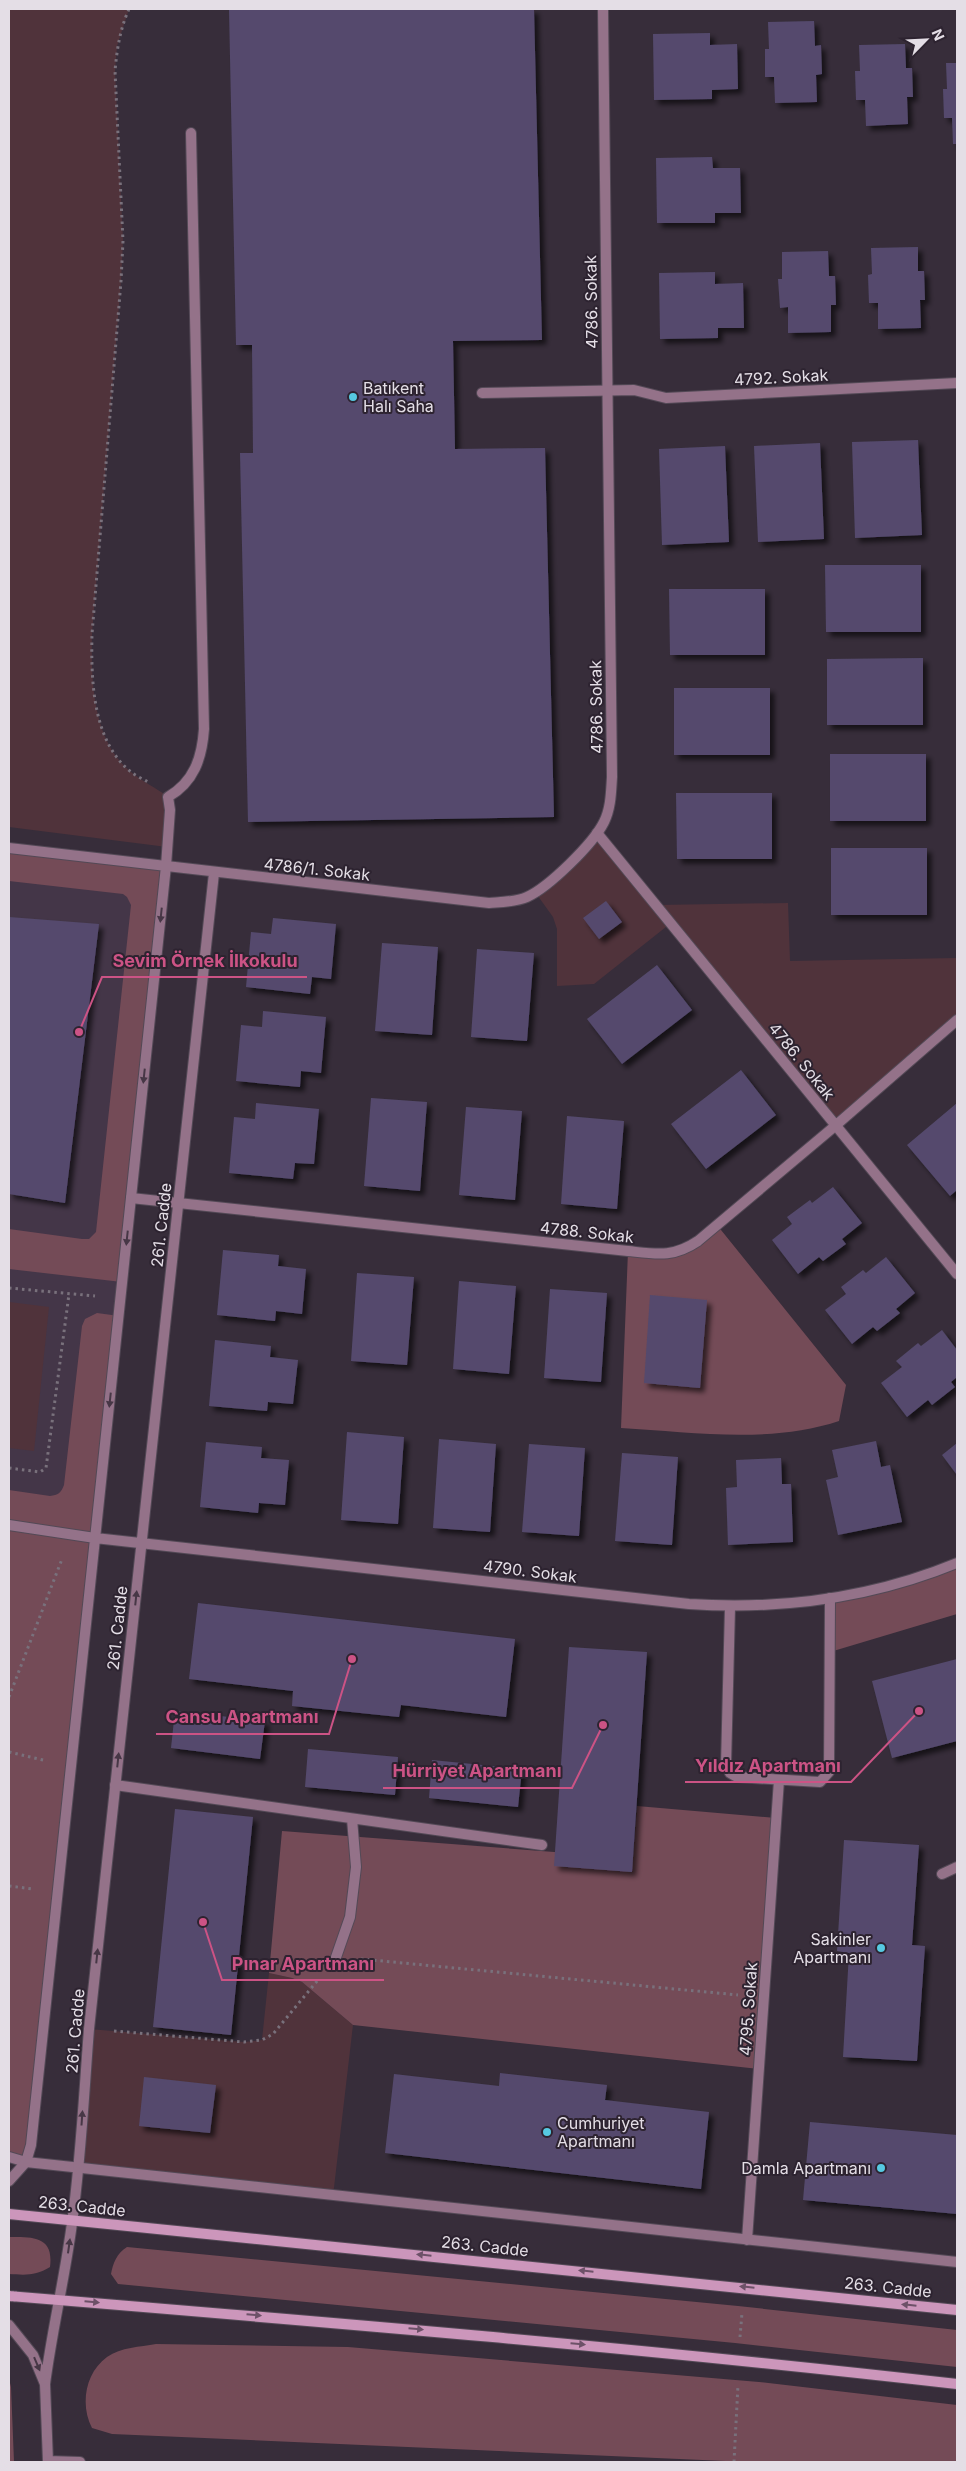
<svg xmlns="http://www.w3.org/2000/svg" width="966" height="2471" font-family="Inter,sans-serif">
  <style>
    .built { fill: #443648 }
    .green { fill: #50333b }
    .forest { fill: #744b57 }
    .building { fill: #544a6d; filter: url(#shadow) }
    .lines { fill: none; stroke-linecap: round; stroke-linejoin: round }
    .service-casing { stroke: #534956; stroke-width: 12 }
    .minor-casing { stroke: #534956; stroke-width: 12 }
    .secondary-casing { stroke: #534956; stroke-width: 12 }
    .path { stroke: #79717c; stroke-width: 3; stroke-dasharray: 2.5 4; stroke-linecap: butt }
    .service { stroke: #947289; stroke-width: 10 }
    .minor { stroke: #947289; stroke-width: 10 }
    .secondary { stroke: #cc96bb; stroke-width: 10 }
    .oneway { fill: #473746 }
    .oneway2 { fill: #6d5168 }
    .poi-dot { fill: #56c9e1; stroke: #2d2330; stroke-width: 2 }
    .labels { text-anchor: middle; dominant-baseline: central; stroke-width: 4; stroke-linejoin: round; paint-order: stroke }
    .street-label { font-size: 16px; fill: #e4dee6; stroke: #2d2330 }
    .poi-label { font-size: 16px; fill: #e4dee6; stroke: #2d2330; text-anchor: start }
    .leader { fill: none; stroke: #cc5385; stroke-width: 2 }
    .callout-dot { fill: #cc5385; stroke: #2d2330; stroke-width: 2 }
    .callout-label { font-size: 18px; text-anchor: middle; font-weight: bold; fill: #cc5385; stroke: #2d2330; stroke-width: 4; stroke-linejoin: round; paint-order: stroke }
  </style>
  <defs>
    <filter id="shadow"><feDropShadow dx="4.5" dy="4.5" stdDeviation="2.5" flood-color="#0009"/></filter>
  </defs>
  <rect width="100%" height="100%" fill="#372d3a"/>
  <path class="built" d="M9,848L166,866L95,1538L9,1525Z"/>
  <path class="green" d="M9,9H129L117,46L115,71L123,241L121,281L92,634C91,679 92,741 131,772C142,781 156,788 167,796V847L9,827Z
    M597,833L657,905L788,903L790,961L957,958V1020L835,1126L671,923L594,984L557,986V929L553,917L535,892Z
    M9,1302L49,1307L34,1451L9,1448Z
    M269,1973L292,1978L302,1982L353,2025L333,2196L79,2167L89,2029L244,2042L262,2040Z"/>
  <path class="forest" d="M9,848L166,866L122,1282L9,1269V1229L82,1239H89L96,1232L131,905L127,897L123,894L9,881Z
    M717,1225L846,1385L839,1421C770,1444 692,1432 621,1428L628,1251L666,1254Z
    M97,1313L119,1316L26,2162L9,2157V1490L50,1496C58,1495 61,1493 64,1485L82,1326L85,1319Z
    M957,1563V1614L830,1652V1598Z
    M637,1806L776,1818L759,2069L353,2025L302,1982L292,1978L269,1973L282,1831L633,1858Z
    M9,2237C33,2237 54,2236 50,2267C36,2276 25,2275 9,2274Z
    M127,2247L738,2306L957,2330V2367L735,2343L118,2284L111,2274C113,2263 117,2253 127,2247Z
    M156,2344L348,2347L759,2382L957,2405V2462H748L112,2434L92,2428C80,2405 85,2373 107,2357C121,2347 140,2347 156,2344Z
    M9,2379L11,2387L14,2462H9Z"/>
  <path class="building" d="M229,9H534L542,340L453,341L455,449L545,448L554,817L248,822L240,453H253L252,345H236Z
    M814,21L815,46L821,45L822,74L816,75L817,102L775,103L774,77H765V49H769L768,22Z
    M710,33V45L737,44L738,89L712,90V99L654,100L653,34Z
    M905,44L906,68H912L913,97H907L908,124L866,126L865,100H856L855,71H860L859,45Z
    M946,63H957V144H953L952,118H944L943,89H947Z
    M712,157L713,168H740L741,213H715V223H657L656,158Z
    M918,247V271H924L925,300H920L921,328L878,329V303H869L868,275L872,274L871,248Z
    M828,251L829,276H835L836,305H831V332L788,333V307L780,308L778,279H782V252Z
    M715,272V284L743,283L744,328H718V338L660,339L659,273Z
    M918,440L922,535L855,538L852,442Z
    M820,443L824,539L758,542L754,446Z
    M725,446L729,542L662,545L659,449Z
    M825,565H921V632H826Z
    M669,589H765V655H670Z
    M923,658V725H827V659Z
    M674,688H770V755H674Z
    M830,754H926V821H830Z
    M676,793H772V859H677Z
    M831,848H927V915H831Z
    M606,901L622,922L599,939L583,918Z
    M9,917L99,924L65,1203L9,1194Z
    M273,918L336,924L331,979L312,977L310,994L246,987L251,932L271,934Z
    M382,943L438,947L432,1035L375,1031Z
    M477,949L534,953L527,1041L471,1037Z
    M657,965L692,1010L622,1064L587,1019Z
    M263,1011L326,1017L321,1073L301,1071L300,1087L236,1081L241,1025L262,1027Z
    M741,1070L776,1115L706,1169L671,1124Z
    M371,1098L427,1102L420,1191L364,1186Z
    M256,1103L319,1109L314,1164L295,1163L293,1179L229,1173L234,1117L255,1119Z
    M957,1103V1190L950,1196L907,1145Z
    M466,1107L522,1111L515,1200L459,1195Z
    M567,1116L624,1121L617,1209L561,1204Z
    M833,1187L862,1223L842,1239L846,1244L823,1261L819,1257L798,1274L772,1240L792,1224L787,1217L810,1200L812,1203Z
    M223,1250L279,1255L278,1266L306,1269L302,1314L276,1311L275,1321L217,1315Z
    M886,1257L915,1293L896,1309L900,1313L877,1331L873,1327L852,1344L825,1310L846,1294L841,1287L863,1270L866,1273Z
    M357,1273L414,1277L407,1365L351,1361Z
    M459,1281L516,1286L509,1374L453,1369Z
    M550,1289L607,1293L601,1382L544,1378Z
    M650,1295L707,1300L700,1388L644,1383Z
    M942,1330L957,1350V1377L951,1382L955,1387L932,1405L928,1400L907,1417L881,1383L902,1367L896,1361L918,1343L921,1346Z
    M215,1340L271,1346L270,1357L298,1360L293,1404L268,1402L267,1411L209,1406Z
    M347,1432L404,1437L398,1524L341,1520Z
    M439,1439L496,1444L490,1532L433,1528Z
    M876,1441L881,1467L890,1465L902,1522L838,1535L826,1480L838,1477L832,1450Z
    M206,1442L262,1447L261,1458L289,1460L285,1505L259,1503L258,1513L200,1507Z
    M957,1443V1475L942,1455Z
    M529,1444L585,1448L579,1536L522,1532Z
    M622,1453L678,1457L672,1545L615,1541Z
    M781,1458L782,1484H791L793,1542L728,1545L726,1488L737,1487L736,1460Z
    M198,1603L515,1639L506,1717L401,1705L399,1717L292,1706L293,1691L189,1679Z
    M569,1647L647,1652L632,1872L554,1866Z
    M957,1659V1741L892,1758L872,1681Z
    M175,1711L265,1721L260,1759L171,1748Z
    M308,1749L398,1757L395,1795L305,1787Z
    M432,1760L522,1769L518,1807L429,1798Z
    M175,1809L253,1817L231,2035L153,2027Z
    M844,1840L919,1845L912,1945L925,1946L917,2061L843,2057L849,1953L837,1951Z
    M500,2073L607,2085L605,2100L709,2112L701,2189L385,2153L394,2074L499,2086Z
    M144,2077L216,2085L210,2133L139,2126Z
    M810,2122L957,2135V2214L803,2200Z"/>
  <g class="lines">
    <g class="service-casing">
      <path id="service" d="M482,393L634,390L666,398L957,383
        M597,833L957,1274
        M166,866L170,810L168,797C194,782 202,758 204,729L191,133
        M131,1198L628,1251C656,1254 673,1258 698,1241L835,1126L957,1020
        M730,1607L726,1765L730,1773L737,1777L820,1782L829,1772L830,1598
        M115,1785L542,1845
        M942,1874L957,1867
        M334,1963L350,1917L356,1867L352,1819
        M9,2157L26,2162L957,2262
        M747,2240L779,1780"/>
    </g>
    <g class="minor-casing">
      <path id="minor" d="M9,848L489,903C501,902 516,902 527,897C549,887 593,844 604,822C611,808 611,792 612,777L603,9
        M9,1525L95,1538L689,1604C781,1610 872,1598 957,1563
        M9,2181L26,2162L31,2145L166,866
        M9,2325L33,2355L45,2384C52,2330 65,2277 72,2223C81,2159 84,2093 89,2029L214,873
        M45,2384L48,2462
        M48,2461L80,2462"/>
    </g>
    <g class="secondary-casing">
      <path id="secondary" d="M9,2214L957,2310
        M9,2296C325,2322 642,2348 957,2384"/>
    </g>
    <path class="path" d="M129,9C120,29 117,49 115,71L123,241L121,281L92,634C91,679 92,741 131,772C136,776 143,779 148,782
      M9,1288L95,1296
      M9,1468L40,1472L46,1468L69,1294
      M9,1697L62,1559
      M9,1752L47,1761
      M9,1886L33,1889
      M361,1959L738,1995
      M114,2031L244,2042L262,2040L273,2034L318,1980
      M740,2337L742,2313
      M734,2462L738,2385"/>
    <use href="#service" class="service"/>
    <use href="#minor" class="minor"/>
    <use href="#secondary" class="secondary"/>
  </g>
  <defs><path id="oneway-solid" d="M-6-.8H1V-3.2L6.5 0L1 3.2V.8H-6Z" transform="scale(1.25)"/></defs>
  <g class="oneway">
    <use href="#oneway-solid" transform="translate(161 915) rotate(96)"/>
    <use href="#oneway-solid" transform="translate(144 1076) rotate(96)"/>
    <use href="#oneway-solid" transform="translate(127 1238) rotate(96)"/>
    <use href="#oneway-solid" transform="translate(110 1400) rotate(96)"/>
    <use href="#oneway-solid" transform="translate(136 1598) rotate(-84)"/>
    <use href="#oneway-solid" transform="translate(118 1760) rotate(-84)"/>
    <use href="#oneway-solid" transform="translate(97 1956) rotate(-84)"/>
    <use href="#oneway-solid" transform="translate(82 2118) rotate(-86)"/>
    <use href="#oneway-solid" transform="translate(69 2246) rotate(-82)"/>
    <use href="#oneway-solid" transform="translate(37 2364) rotate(67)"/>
  </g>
  <g class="oneway2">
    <use href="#oneway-solid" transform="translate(424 2255) rotate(-174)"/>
    <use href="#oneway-solid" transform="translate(586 2271) rotate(-174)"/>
    <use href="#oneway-solid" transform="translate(747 2287) rotate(-174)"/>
    <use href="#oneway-solid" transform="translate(92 2302) rotate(5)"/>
    <use href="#oneway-solid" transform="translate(909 2305) rotate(-174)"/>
    <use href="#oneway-solid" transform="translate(254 2315) rotate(5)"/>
    <use href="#oneway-solid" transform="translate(416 2329) rotate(5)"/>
    <use href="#oneway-solid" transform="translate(578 2344) rotate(5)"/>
  </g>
  <g class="poi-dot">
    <circle cx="353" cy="397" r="5"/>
    <circle cx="881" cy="1948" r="5"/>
    <circle cx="547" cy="2132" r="5"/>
    <circle cx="881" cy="2168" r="5"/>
  </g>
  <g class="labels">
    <g class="street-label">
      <text transform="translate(591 302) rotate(-91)">4786. Sokak</text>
      <text transform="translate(781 377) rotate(-3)">4792. Sokak</text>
      <text transform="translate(596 707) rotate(-91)">4786. Sokak</text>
      <text transform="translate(317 869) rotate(6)">4786/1. Sokak</text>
      <text transform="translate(802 1061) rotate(51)">4786. Sokak</text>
      <text transform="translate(161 1225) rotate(-84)">261. Cadde</text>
      <text transform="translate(587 1232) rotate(6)">4788. Sokak</text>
      <text transform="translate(530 1571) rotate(7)">4790. Sokak</text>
      <text transform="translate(117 1628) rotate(-84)">261. Cadde</text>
      <text transform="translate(748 2009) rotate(-86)">4795. Sokak</text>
      <text transform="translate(75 2031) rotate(-85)">261. Cadde</text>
      <text transform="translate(82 2206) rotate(6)">263. Cadde</text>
      <text transform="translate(485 2246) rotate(6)">263. Cadde</text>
      <text transform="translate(888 2287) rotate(6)">263. Cadde</text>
    </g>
    <g class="poi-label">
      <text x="363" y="388">Batıkent<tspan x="363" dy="18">Halı Saha</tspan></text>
      <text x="871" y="1939" text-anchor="end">Sakinler<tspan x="871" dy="18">Apartmanı</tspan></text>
      <text x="557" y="2123">Cumhuriyet<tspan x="557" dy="18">Apartmanı</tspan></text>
      <text x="871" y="2168" text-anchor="end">Damla Apartmanı</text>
    </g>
  </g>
  <path class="leader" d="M79 1032L102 977H307M352 1659L329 1734H156M919 1711L851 1782H685M603 1725L572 1788H383M203 1922L222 1980H384"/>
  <g class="callout-dot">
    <circle cx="79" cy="1032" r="5"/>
    <circle cx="352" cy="1659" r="5"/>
    <circle cx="919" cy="1711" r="5"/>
    <circle cx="603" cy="1725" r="5"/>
    <circle cx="203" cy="1922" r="5"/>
  </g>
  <g class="callout-label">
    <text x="205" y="967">Sevim Örnek İlkokulu</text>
    <text x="242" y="1723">Cansu Apartmanı</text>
    <text x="768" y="1772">Yıldız Apartmanı</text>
    <text x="477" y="1777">Hürriyet Apartmanı</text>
    <text x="303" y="1970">Pınar Apartmanı</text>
  </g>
  <rect width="966" height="2471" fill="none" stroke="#e4dee6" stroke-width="20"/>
  <g transform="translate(926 40) rotate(66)" stroke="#2d2330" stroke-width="4" paint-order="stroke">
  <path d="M0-4L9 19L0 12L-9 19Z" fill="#e4dee6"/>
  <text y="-8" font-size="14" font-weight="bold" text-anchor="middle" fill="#e4dee6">N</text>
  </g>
</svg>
